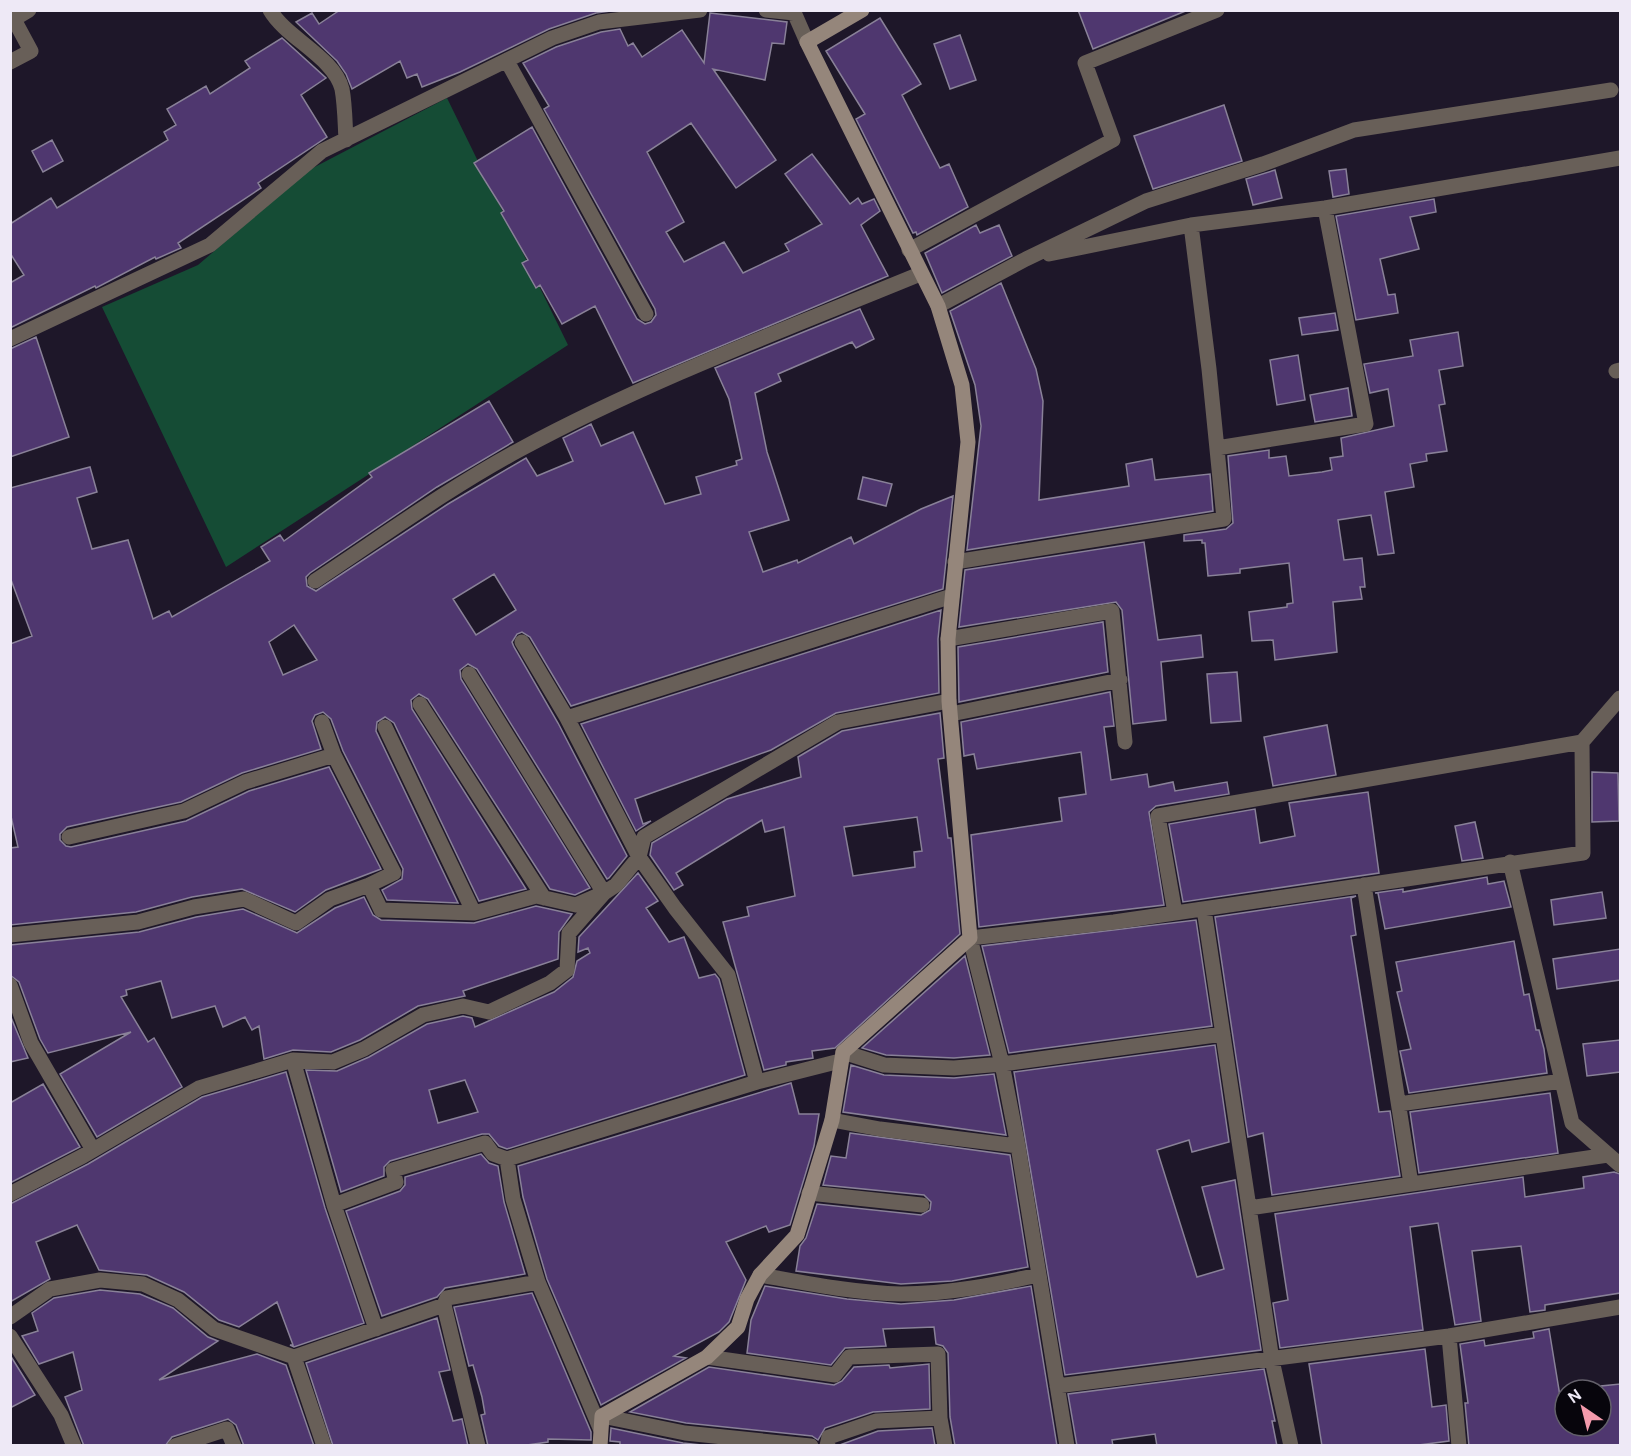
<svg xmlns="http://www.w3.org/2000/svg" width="1631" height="1456" font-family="'DM Sans',sans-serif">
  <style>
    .green { fill: #154c35 }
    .building { fill: #4f376f; stroke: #898198; stroke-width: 1.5; fill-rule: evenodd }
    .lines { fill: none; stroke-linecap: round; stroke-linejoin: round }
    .street { stroke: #685f58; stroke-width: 15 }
    .secondary { stroke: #95867b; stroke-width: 15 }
  </style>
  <rect width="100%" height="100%" fill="#1e1729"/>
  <path class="green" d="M447,98L568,345L226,567L102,307L198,265L309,170Z"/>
  <path class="building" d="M340,10H610V11L596,13L549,29L460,72L422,87L417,74L407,78L400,61L352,89L346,74L337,61L296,22L312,13L319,24Z
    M1078,10H1188L1093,49Z
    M710,13L787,22L784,44L772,43L765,80L713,69L776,160L736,188L691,123L647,152L684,222L666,232L684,262L724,242L743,273L789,251L785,244L822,224L785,174L812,154L850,204L858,198L862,204L874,199L880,211L861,225L888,276L633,383L595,306L562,324L540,285L536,288L522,263L528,260L501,213L504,211L474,163L532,127L637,319L645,324L651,322L656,315L655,309L544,109L549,106L523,63L556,47L601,32L620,29L628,46L633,43L642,57L682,30L704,63Z
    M880,18L921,84L902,95L940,168L949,164L968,207L917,235L916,232L913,233L856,119L865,114L826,51Z
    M960,35L976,80L950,89L934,44Z
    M282,38L326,78L301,95L327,137L258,183L261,188L178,243L181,248L156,259L155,257L96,288L95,286L10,328V283L24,275L10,253V224L51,198L57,208L168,140L164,132L176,125L167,109L206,86L210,94L250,68L245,61Z
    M1224,105L1242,161L1153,189L1134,136Z
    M52,140L63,161L43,172L32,151Z
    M1346,169L1349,194L1333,197L1329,171Z
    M1275,170L1282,198L1253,205L1246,179Z
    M1434,199L1436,212L1410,217L1419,249L1380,259L1388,295L1395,294L1398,313L1356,320L1336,216Z
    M976,225L980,233L999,225L1012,256L942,293L925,253Z
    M1001,283L1036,369L1043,401L1039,500L1129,486L1126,464L1152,459L1155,480L1210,474L1213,511L967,550L981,426L975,385L950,311Z
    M860,309L874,339L856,348L852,342L778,374L781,381L755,393L767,452L789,520L749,532L763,572L797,560L798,563L851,537L854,544L921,509L953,496L943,589L571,706L530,637L522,632L517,634L512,642L514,647L558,723L627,856L609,878L607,879L477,669L468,664L460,670L461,679L590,888L575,895L550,889L428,699L419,694L411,700L412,709L526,889L479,901L394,723L385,717L377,722L376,731L458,903L387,900L382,890L402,879L403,869L343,751L331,719L323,712L315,715L312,721L321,749L242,773L181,802L67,827L60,834V840L66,846L71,847L186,821L249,791L329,767L381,869L326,890L295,912L242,889L192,897L136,912L10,925V848L18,847L10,812V644L32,636L10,577V488L90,467L97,492L77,498L92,549L128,540L153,619L169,611L172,617L270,561L261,547L280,535L284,541L372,477L369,473L489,401L513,442L437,487L310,573L306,577L307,586L316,591L448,504L526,458L537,476L573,461L563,438L591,424L601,446L633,432L665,504L701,494L696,477L737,465L736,461L742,459L729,399L715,368ZM494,574L516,610L476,635L453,599ZM294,625L317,660L283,675L269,642Z
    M1335,313L1338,330L1302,335L1299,318Z
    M1458,332L1463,366L1439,370L1445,404L1439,405L1447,451L1426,454L1427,461L1410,464L1414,487L1385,492L1394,553L1378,555L1371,515L1338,520L1344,560L1362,558L1365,587H1360L1362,599L1333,602L1337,652L1275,660L1273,640L1252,641L1249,612L1287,607V604L1293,603L1289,563L1240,569V573L1208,576L1205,543H1202V540L1184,541V535L1226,529L1233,523L1228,456L1269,450V458L1286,456L1289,476L1322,472L1332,470L1330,458L1343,456L1341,438L1394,426L1388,389L1370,393L1364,364L1413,356L1410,340Z
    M36,337L69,437L10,457V349Z
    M1298,355L1305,400L1277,405L1270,360Z
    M1348,388L1352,416L1315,422L1310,395Z
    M863,477L892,484L886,506L858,499Z
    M1144,542L1158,640L1201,635L1203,657L1161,662L1166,720L1133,724L1122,610L1116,602L959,627L965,570Z
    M941,610L938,639L939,693L836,713L771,750L635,799L643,824L651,821L636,831L581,724Z
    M1103,622L1108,672L959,702L958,647Z
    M1237,672L1241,721L1211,723L1207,674Z
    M1110,692L1114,726L1104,727L1111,780L1147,774L1149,787L1173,782L1175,791L1227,782L1229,794L1156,806L1149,812L1164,905L979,927L971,835L1062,821L1059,798L1086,794L1081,752L977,769L974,754L964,756L961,722Z
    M940,713L944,758L938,759L948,838H951L960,934L835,1048L812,1051L813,1058L786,1062V1065L764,1070L723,922L749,916L747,907L795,896L784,827L765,832L762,820L676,873L683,885L674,890L650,855L652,843L727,799L801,777L798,757L842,731ZM917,817L922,851L914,852L915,867L853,876L844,827Z
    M1327,725L1336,775L1273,786L1264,737Z
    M1592,772L1618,773L1619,821L1592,822Z
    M1368,792L1379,873L1183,902L1169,824L1255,809L1260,843L1295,836L1289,803Z
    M1475,822L1483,858L1462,861L1455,826Z
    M638,873L658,901L646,908L669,942L684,937L699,978L715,974L719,979L745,1075L507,1149L499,1146L489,1134H482L390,1161L384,1167V1176L341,1192L306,1070L337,1071L369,1057L427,1024L463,1016L472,1018L475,1027L554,992L573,977L577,961L590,953L588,948L578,952L579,937ZM465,1080L478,1112L438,1123L429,1090Z
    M1487,877L1488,884L1504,881L1511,907L1385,929L1378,893H1375L1403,889V892Z
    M1602,892L1606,918L1554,925L1551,900Z
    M1356,896L1351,898L1356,935L1351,936L1379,1112L1390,1111L1400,1176L1272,1195L1263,1133L1248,1137L1215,917Z
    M364,897L373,915L381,920L474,923L536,906L572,914L559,932L558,959L463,991L465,996L418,1006L360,1040L331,1052L293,1050L264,1059L259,1026L252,1030L245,1017L223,1027L215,1006L172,1018L161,981L126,990L127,995L121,997L148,1042L154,1038L182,1087L97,1137L60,1074L131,1032L48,1053L40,1039L19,982L10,975V945L139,932L196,917L243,909L297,933L335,908Z
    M1196,920L1212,1026L1009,1053L982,946Z
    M1514,941L1524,995L1529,994L1536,1030H1539L1544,1049L1547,1073L1409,1093L1400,1051L1411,1049L1397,992L1402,991L1396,962Z
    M1620,949V980L1557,989L1553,959Z
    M965,956L990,1055L954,1058L886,1055L862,1048Z
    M10,1015L28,1058L10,1062Z
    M1620,1040V1072L1587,1076L1583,1044Z
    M1215,1045L1229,1142L1192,1152L1189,1140L1157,1150L1197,1277L1224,1269L1202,1187L1235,1180L1261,1350L1065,1375L1014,1072Z
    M851,1065L884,1075L954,1078L994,1074L1006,1135L843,1112Z
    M286,1072L325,1208L364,1323L294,1347L290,1345H293L277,1302L239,1327L219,1320L184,1292L147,1275L99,1270L77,1225L36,1242L50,1279L10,1302V1204L88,1164L202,1097Z
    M791,1083L799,1114H819L814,1146L790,1225L769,1232L766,1226L726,1242L746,1280L729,1322L719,1332L674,1356L686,1358L601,1405L547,1279L523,1197L518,1166Z
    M43,1084L80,1147L10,1183V1103Z
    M1550,1093L1558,1153L1419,1173L1410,1112Z
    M850,1133L1010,1155L1028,1267L952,1281L901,1284L796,1271L800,1246L806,1238L817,1204L921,1215L930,1210L931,1202L924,1195L823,1185L831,1156L846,1158Z
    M481,1154L489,1163L498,1166L504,1202L525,1274L445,1288L437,1297L382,1316L346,1211L400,1191L405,1185V1177Z
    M1614,1172L1620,1174V1293L1545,1305V1310L1530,1312L1521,1246L1472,1251L1481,1321L1455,1325L1438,1223L1410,1227L1423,1330L1280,1348L1273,1303L1288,1300L1275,1214L1523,1177L1525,1197L1584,1188L1583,1177Z
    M765,1286L847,1299L901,1304L954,1300L1031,1286L1057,1446H955L950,1417L948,1353L943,1346L936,1344L934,1327L883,1329L886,1346L845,1348L831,1365L747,1353L751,1320Z
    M100,1290L140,1294L173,1308L208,1337L218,1341L159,1380L257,1354L286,1365L314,1446H244L236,1425L228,1419L172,1437L165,1446H84L65,1397L82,1390L73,1352L39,1364L22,1336L38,1331L32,1313L54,1298Z
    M532,1293L591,1432V1440L548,1439V1442L520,1446H488L481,1415L485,1414L482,1397L473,1365L469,1366L454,1307Z
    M437,1318L450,1370L439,1372L453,1421L462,1419L468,1446H333L306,1363Z
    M1549,1329L1560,1396L1565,1395V1426H1601V1386L1620,1384V1446H1469L1465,1403H1468L1460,1344L1484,1340L1485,1346L1534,1338L1533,1332Z
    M1425,1349L1432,1407L1446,1405L1449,1441L1411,1446H1322L1309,1364Z
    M10,1355L35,1395L10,1408Z
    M929,1364L930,1409L873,1412L825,1428L818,1440L812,1436L686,1423L630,1412L709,1367L834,1385L842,1381L854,1367L889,1365L890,1368Z
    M1264,1369L1275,1421H1272L1277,1446H1157L1155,1434L1112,1440L1113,1446H1077L1068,1394Z
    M611,1428L683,1443L711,1446H620V1442L610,1441Z
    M932,1428L935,1446H837L878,1431Z"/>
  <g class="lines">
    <path class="street" d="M270,10C286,38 334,57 342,89C345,105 345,123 346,140
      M766,10L794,13
      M793,10L807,42
      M10,12L31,51L10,62
      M14,19L29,10
      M507,61L646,314
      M909,250L1113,140L1085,63L1217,10
      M1049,254L1191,225L1325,208L1620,158
      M938,306L1026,259L1146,201L1263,164L1354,130L1611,90
      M10,339L210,245L322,151L552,38L599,22L700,10
      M1616,371L1620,370
      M1217,448L1366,424L1325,208
      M955,562L1224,519L1209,369L1191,225
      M315,581C383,536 450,487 521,449C649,380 786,329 920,274
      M948,639L1112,611L1125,742
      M522,642L567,718L639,857L675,908L728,975L757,1082
      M420,704L544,898
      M951,714L1120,680
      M567,718L952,596
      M322,722L334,755L394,873L369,885L381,910L474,913L536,896L576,905L604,893L469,674
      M385,727L474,913
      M69,837L184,811L245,782L334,755
      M1510,862L1572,1123L1620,1165
      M1364,885L1411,1184
      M1204,909L1272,1360L1291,1446
      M1175,913L1158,816L1582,742L1620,698
      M10,935L138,922L194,907L244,899L296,923L330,899L369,885
      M10,985L31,1043L93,1150
      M843,1052L884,1065L954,1068L1002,1064L1223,1034
      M293,1060L334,1205L396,1182L393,1170L485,1143L493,1154L507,1159
      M1399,1104L1562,1081
      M832,1120L880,1129L1018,1146
      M809,1193L922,1205
      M10,1194L83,1156L199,1088L293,1060L333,1062L364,1049L423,1015L463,1006L489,1012L550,983L567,970L569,933L604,893L616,885L639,857L644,837L838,722L949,701
      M334,1205L376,1329
      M1249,1208L1608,1155
      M760,1275C806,1283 854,1293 901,1294C948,1294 993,1285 1038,1275
      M538,1282L600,1428
      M444,1305L478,1446
      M10,1317L50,1289L100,1280L143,1284L178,1300L214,1329L294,1357L444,1305L447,1298L538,1282L513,1199L507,1159L757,1082L840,1061
      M10,1336L61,1415L74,1446
      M1449,1336L1459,1446
      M294,1357L324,1446
      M707,1357L835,1375L849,1357L938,1354L940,1418L945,1446
      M1057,1386L1449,1336L1620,1307
      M602,1416L685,1433L811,1446
      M175,1446L227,1429L234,1446
      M827,1446L829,1437L876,1421L940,1418
      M1067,1446L1018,1146L1002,1064L970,938L1114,922L1583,853L1582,742"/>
    <path class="secondary" d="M600,1446L602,1416L707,1357L738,1327L747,1299L760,1275L797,1235L832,1120L843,1052L970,938L949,701L948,639L968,442L962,385L938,306L807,42L862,10"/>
  </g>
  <rect width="1631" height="1456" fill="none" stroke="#eee9f6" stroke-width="24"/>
  <g transform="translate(1583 1408) rotate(325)"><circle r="28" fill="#07050c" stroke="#63606a" stroke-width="1.5"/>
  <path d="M0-4.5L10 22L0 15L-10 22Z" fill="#f39aac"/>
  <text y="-9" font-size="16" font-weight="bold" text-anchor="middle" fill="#eee9f6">N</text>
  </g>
</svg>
